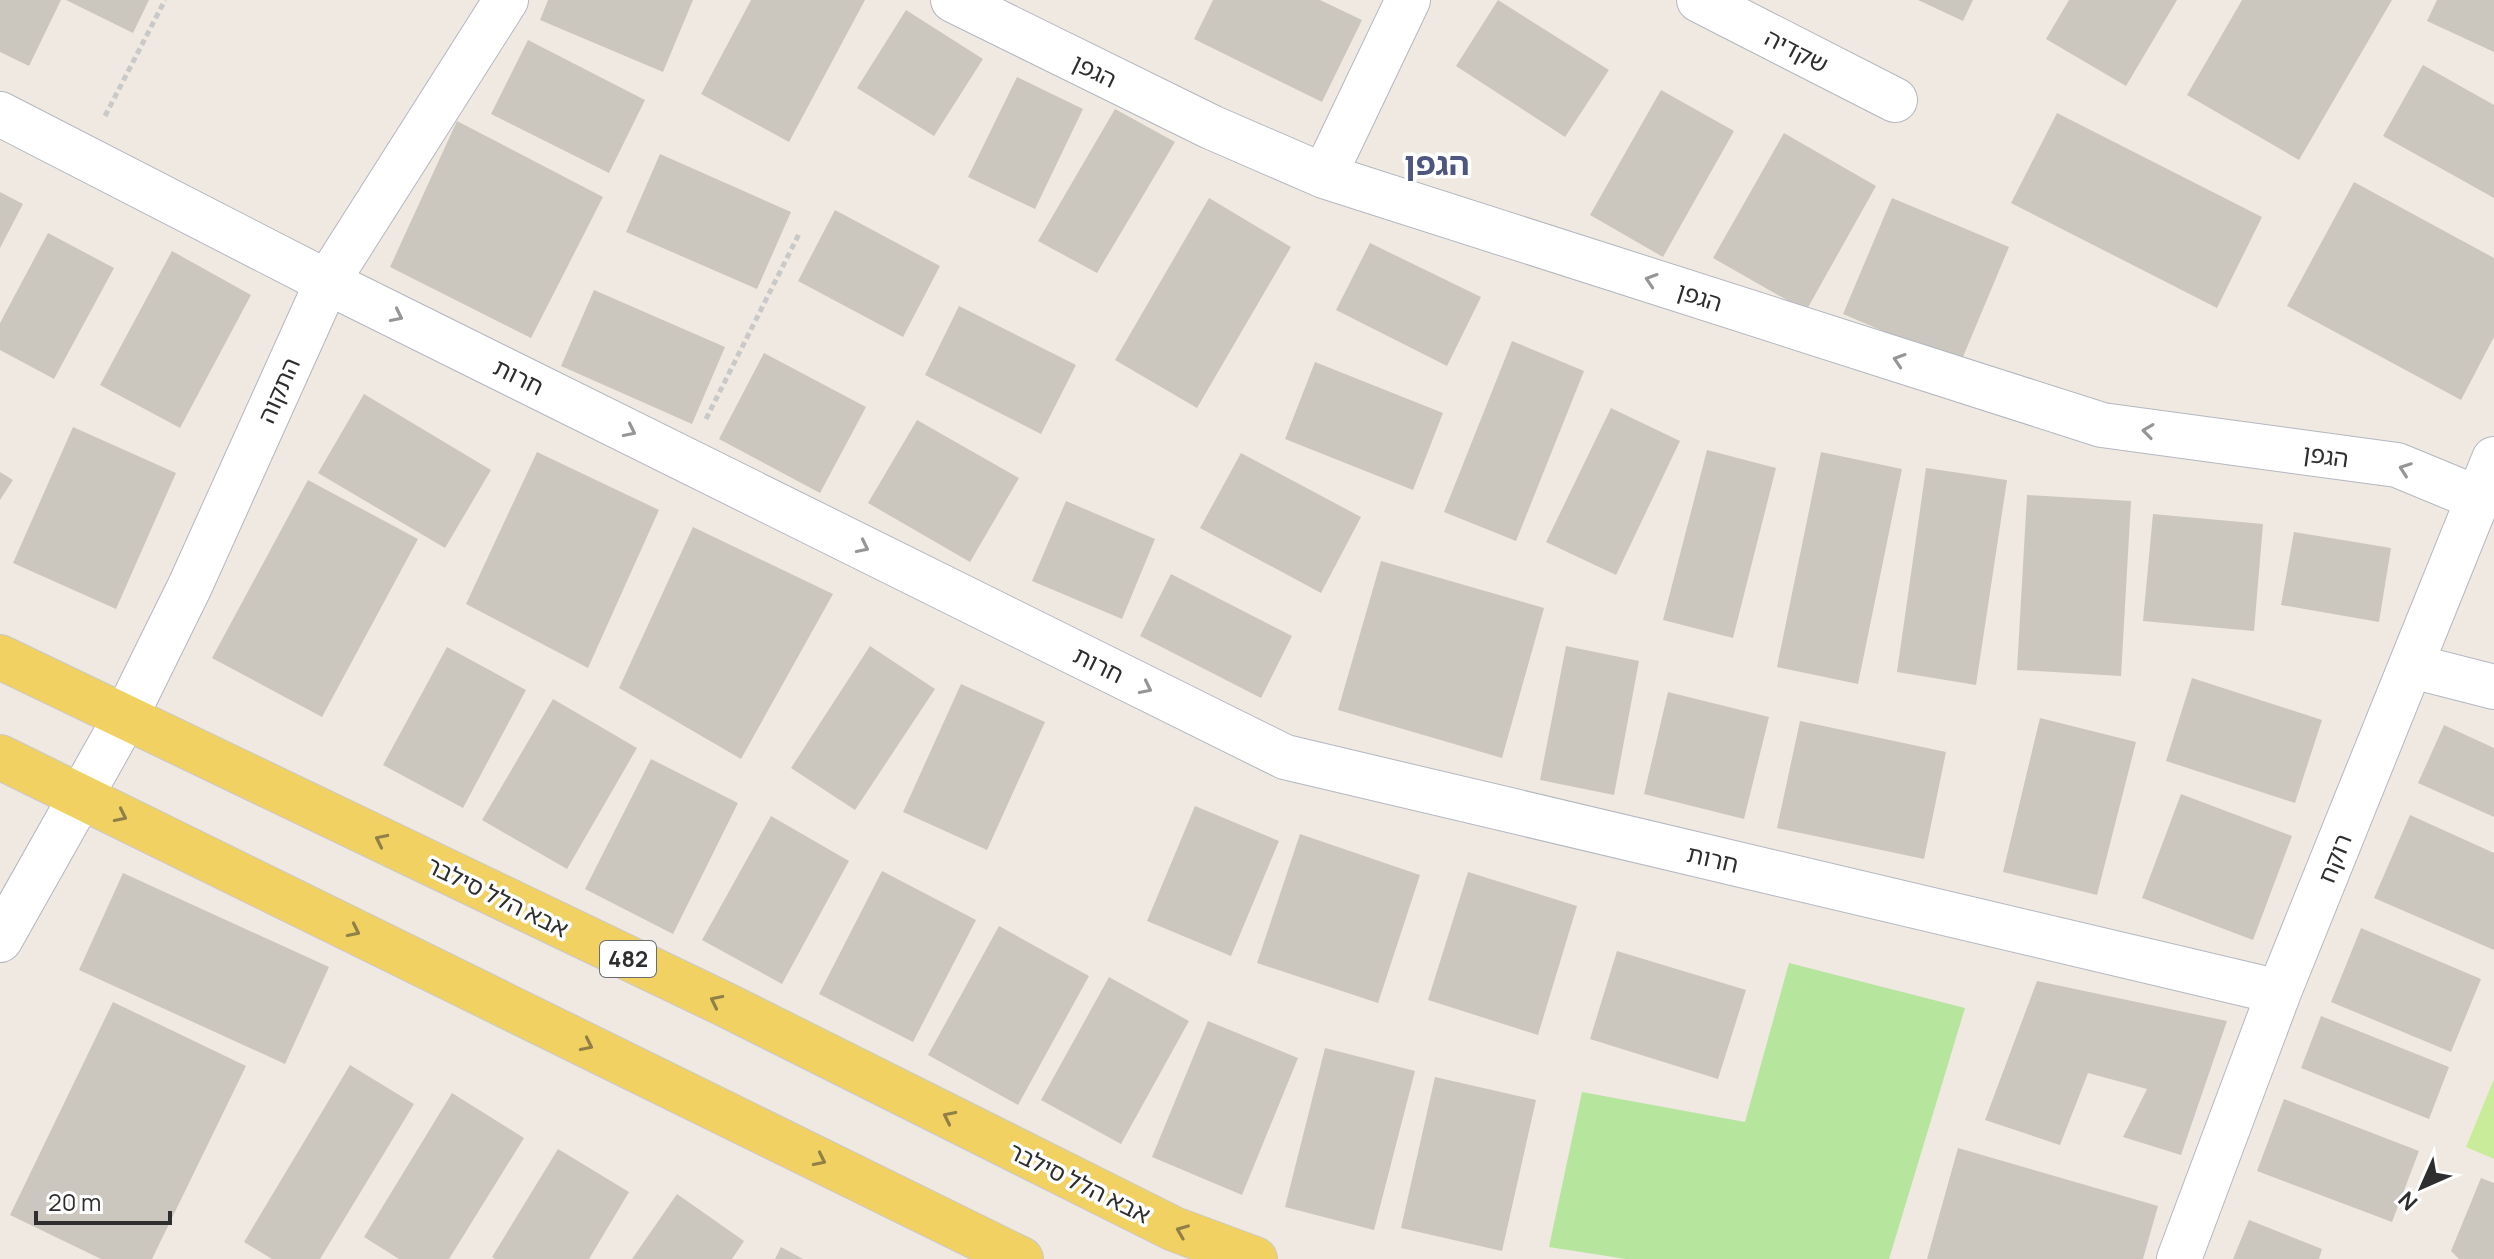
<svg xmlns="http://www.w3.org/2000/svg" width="2494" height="1259" font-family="Manrope,'Noto Sans Hebrew',sans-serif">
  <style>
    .green { fill: #b6e59e }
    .pitch { fill: #c9ec9a }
    .building { fill: #cbc7bf }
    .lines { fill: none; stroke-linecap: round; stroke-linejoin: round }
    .minor-casing { stroke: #b4b7c1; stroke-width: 46 }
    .major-casing { stroke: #c9c9c9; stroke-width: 46 }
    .path { stroke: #c9c9c9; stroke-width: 5; stroke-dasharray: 6 4; stroke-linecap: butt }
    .minor { stroke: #fff; stroke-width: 44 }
    .major { stroke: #f2d163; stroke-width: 44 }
    .oneway { stroke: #969696 }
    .oneway2 { stroke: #908048 }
    .labels { text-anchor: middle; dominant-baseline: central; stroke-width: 7; stroke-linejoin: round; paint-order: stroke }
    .shield { fill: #fff; stroke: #6d6d6d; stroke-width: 2 }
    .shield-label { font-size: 22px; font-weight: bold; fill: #2e2e2e }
    .street-label { font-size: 24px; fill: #2e2e2e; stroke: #fff }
    .district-label { font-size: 32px; font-weight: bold; fill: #4d5680; stroke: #fff }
  </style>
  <rect width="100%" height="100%" fill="#efe9e1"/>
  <path class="green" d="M1789,963L1965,1008L1889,1259H1626L1549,1247L1582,1092L1745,1122Z"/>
  <path class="pitch" d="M2494,1079V1159L2466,1147Z"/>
  <path class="building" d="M0,0H61L29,66L0,52Z
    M66,0H149L133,33Z
    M548,0H693L663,72L540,20Z
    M751,0H865L789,142L701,94Z
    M1213,0H1320L1362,20L1322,102L1194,39Z
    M1498,0L1609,70L1565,137L1456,66Z
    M1918,0H1973L1963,21Z
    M2069,0H2177L2126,86L2046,39Z
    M2242,0H2392L2299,160L2187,95Z
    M2437,0H2494V52L2427,21Z
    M906,10L983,59L934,136L857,88Z
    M528,40L645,100L609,173L491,114Z
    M2423,65L2494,105V198L2383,136Z
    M1017,77L1083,109L1035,209L968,177Z
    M1661,90L1734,131L1663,257L1590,215Z
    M1115,109L1175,142L1097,273L1038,241Z
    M2057,113L2262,217L2217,308L2011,203Z
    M457,121L603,197L531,338L390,267Z
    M1784,133L1876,186L1806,311L1713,258Z
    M660,154L791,212L757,289L626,232Z
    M2354,182L2494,258V337L2461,400L2287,306Z
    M0,192L23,204L0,248Z
    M1209,198L1291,247L1197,408L1115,360Z
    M1892,198L2009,247L1960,364L1843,314Z
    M835,210L940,266L903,337L798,281Z
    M48,233L114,268L54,379L0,350V323Z
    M1370,243L1481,297L1447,366L1336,310Z
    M172,251L251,295L180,428L100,385Z
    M594,290L725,347L692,424L561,366Z
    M959,306L1076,365L1041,434L925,375Z
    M1512,341L1584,371L1516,541L1444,512Z
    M764,353L866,407L820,493L719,439Z
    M1315,362L1443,413L1413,490L1285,439Z
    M364,394L491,470L445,548L318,473Z
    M1611,408L1680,441L1616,575L1546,542Z
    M917,420L1019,478L970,562L868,503Z
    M73,427L176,473L116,609L13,563Z
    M1707,450L1776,468L1733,638L1663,620Z
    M537,452L659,510L588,668L466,604Z
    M1821,452L1902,469L1858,684L1777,667Z
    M1241,453L1361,517L1321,593L1200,528Z
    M1926,468L2007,480L1976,685L1897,672Z
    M0,472L13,480L0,500Z
    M308,480L418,539L322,717L212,658Z
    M2027,495L2131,501L2121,676L2017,670Z
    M1066,501L1155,539L1122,619L1032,581Z
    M2153,514L2263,524L2254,631L2143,621Z
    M693,527L833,594L741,759L619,688Z
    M2294,532L2391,548L2379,622L2281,605Z
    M1381,561L1544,608L1502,758L1338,710Z
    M1171,574L1292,636L1261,698L1140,636Z
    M870,646L935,689L855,810L791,768Z
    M1566,646L1639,661L1614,795L1540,780Z
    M447,647L526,690L463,808L383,765Z
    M2192,678L2322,720L2295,803L2166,761Z
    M961,684L1045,722L987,850L903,812Z
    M1668,692L1769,717L1744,819L1644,794Z
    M553,699L637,748L567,869L482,820Z
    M2040,718L2136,742L2097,895L2003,872Z
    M1800,721L1946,752L1924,859L1777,828Z
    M2444,725L2494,748V817L2418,783Z
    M651,759L738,803L673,934L585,889Z
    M2181,794L2292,836L2253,940L2142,898Z
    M1195,806L1279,841L1231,956L1147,921Z
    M2410,815L2494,853V950L2374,898Z
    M771,816L849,861L782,984L702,940Z
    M1300,834L1420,875L1378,1003L1257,963Z
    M882,871L976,920L913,1042L819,994Z
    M1468,872L1577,906L1538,1035L1428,1000Z
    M123,873L329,967L285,1064L79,970Z
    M999,926L1089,976L1018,1105L928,1055Z
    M2361,928L2481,979L2451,1052L2331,1002Z
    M1617,951L1746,990L1718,1079L1590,1039Z
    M1109,977L1189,1021L1121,1144L1041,1100Z
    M2037,981L2227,1021L2181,1155L2123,1137L2147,1089L2088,1073L2060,1145L1985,1120Z
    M113,1002L246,1066L152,1259H101L10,1215Z
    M2321,1016L2449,1067L2429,1119L2301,1068Z
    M1208,1021L1298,1058L1242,1195L1152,1157Z
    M1325,1048L1415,1071L1374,1230L1285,1207Z
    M350,1065L414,1104L320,1259H272L244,1242Z
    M1435,1077L1536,1100L1502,1251L1401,1228Z
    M452,1093L524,1138L449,1259H399L364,1237Z
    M2284,1099L2419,1151L2392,1222L2257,1171Z
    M1958,1148L2158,1206L2143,1259H1927Z
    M558,1149L629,1192L589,1259H495L492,1257Z
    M2481,1178L2494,1183V1259H2459L2451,1251Z
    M677,1194L744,1241L732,1259H632Z
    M2249,1220L2322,1249L2319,1259H2233Z
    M781,1247L803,1259H775Z"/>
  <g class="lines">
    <g class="minor-casing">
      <path id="minor" d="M953,0L1211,127L1324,176L2102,425L2397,465L2477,498
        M1699,0L1895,100
        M0,114L327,282L1285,757L2279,992
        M1324,176L1408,0
        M2412,666L2494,687
        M0,940L125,718L190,586L327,282L506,0
        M2179,1259L2279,992L2494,459"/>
    </g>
    <g class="major-casing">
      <path id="major" d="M0,657L724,1004L1174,1229L1255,1259
        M0,757L1021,1259"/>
    </g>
    <path class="path" d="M105,116L165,0
      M706,419L799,234"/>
    <use href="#minor" class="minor"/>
    <use href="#major" class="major"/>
  </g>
  <defs><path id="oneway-chevron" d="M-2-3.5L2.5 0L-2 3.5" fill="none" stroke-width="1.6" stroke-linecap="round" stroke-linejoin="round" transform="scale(2)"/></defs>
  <g class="oneway">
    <use href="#oneway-chevron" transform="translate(1651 280) rotate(-162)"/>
    <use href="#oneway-chevron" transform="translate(397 316) rotate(26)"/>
    <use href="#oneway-chevron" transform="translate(1899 360) rotate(-162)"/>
    <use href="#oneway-chevron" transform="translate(630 431) rotate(26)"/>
    <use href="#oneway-chevron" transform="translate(2148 431) rotate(-172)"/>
    <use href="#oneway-chevron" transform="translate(2405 469) rotate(-160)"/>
    <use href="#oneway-chevron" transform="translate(863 547) rotate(26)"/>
    <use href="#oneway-chevron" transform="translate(1146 688) rotate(26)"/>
  </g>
  <g class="oneway2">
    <use href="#oneway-chevron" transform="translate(121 816) rotate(26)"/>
    <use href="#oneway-chevron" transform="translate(381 840) rotate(-154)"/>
    <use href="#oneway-chevron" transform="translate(354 931) rotate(26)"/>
    <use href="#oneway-chevron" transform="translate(716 1001) rotate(-154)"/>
    <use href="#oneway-chevron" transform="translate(587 1045) rotate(26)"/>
    <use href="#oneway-chevron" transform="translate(949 1117) rotate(-154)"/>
    <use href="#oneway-chevron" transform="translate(820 1160) rotate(26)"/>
    <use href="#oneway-chevron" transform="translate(1182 1231) rotate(-158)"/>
  </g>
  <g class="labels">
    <rect class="shield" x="600" y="941" width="56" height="36" rx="6"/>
    <g class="shield-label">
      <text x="628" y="959">482</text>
    </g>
    <g class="street-label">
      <text transform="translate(1797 50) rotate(27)">שקדיה</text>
      <text transform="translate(1095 70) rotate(26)">הגפן</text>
      <text transform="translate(1700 296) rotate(18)">הגפן</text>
      <text transform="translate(519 376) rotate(26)">חרות</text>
      <text transform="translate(278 390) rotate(-66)">התקוה</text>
      <text transform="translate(2326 455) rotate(8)">הגפן</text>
      <text transform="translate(1099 664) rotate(26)">חרות</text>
      <text transform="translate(1713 858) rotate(13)">חרות</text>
      <text transform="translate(2334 858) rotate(-68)">רוקח</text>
      <text transform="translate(498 896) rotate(26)">אבא הלל סילבר</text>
      <text transform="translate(1080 1182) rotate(26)">אבא הלל סילבר</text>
    </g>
    <g class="district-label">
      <text x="1437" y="163">הגפן</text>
    </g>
  </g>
  <g transform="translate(2422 1187) rotate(225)" stroke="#ffffff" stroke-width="6" paint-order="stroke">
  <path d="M0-6L14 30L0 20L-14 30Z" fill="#2e2e2e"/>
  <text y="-12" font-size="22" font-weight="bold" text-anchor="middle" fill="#2e2e2e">N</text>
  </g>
  <path d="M36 1211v12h134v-12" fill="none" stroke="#2e2e2e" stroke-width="4"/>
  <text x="48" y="1211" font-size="24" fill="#2e2e2e" stroke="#ffffff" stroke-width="6" paint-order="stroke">20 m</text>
</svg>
